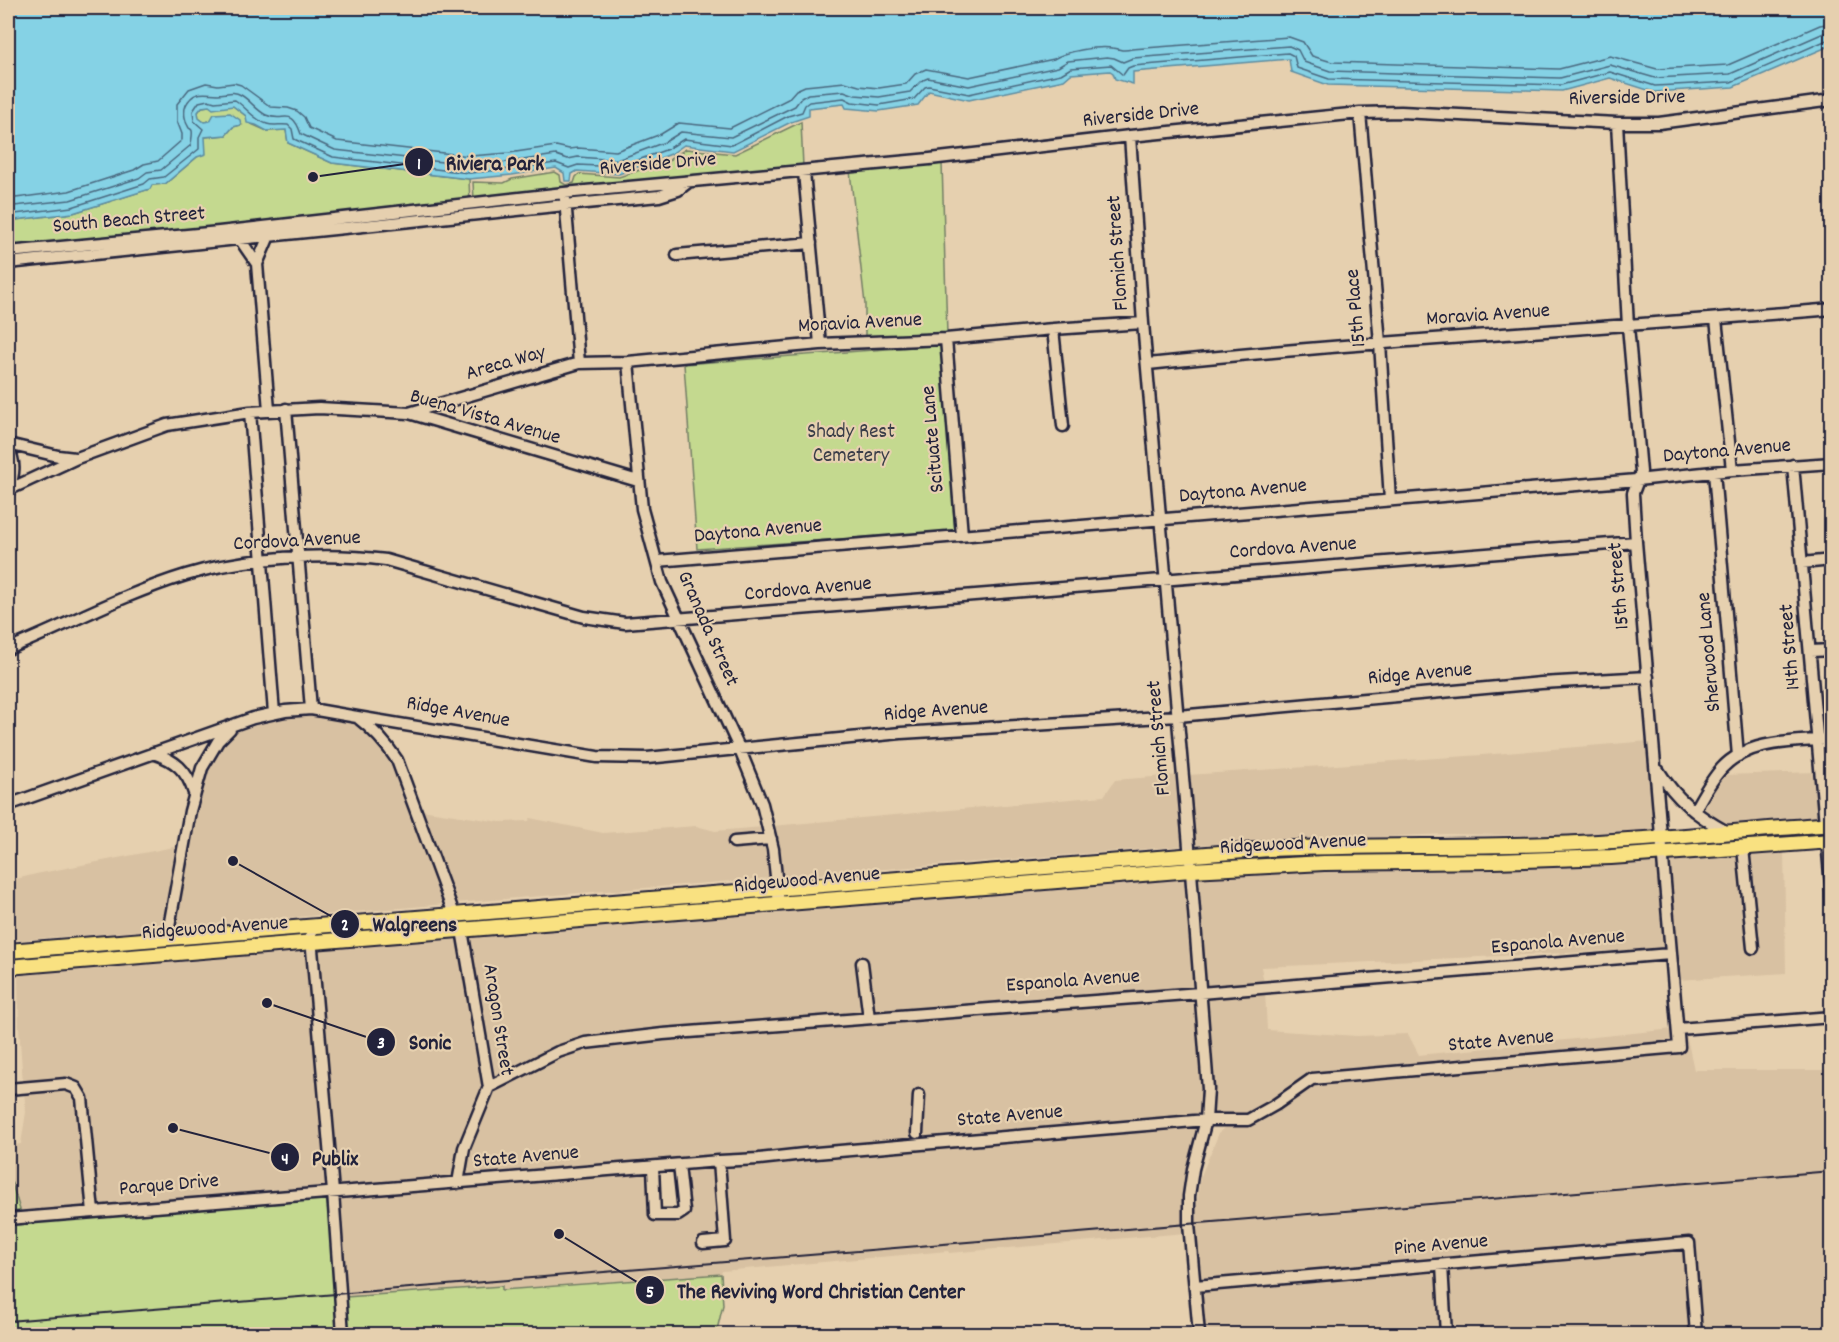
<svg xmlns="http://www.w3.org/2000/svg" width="1839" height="1342" font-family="Dekko,sans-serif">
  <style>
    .built { fill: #d8c1a2; fill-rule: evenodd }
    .green { fill: #c4d98f; stroke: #737e65; stroke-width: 1.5 }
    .water { fill: #85d2e5; stroke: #5d8ca1; stroke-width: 1.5 }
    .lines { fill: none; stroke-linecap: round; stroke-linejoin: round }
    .shore { stroke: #4a687f; stroke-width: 1.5 }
    .minor-casing { stroke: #22223b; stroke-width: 15 }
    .major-casing { stroke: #22223b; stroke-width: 18 }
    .minor { stroke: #e6d0af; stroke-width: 10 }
    .major { stroke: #f9e181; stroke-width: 14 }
    .rail { stroke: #22223b; stroke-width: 2 }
    .labels { text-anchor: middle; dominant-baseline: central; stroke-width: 4.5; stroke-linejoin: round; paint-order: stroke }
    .street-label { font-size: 21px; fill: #22223b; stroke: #e6d0af }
    .park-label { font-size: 21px; fill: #3a3d48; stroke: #e6d0af }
    .leader { fill: none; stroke: #22223b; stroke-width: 2 }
    .callout-dot { fill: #22223b; stroke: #e6d0af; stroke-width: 2 }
    .mark-label { font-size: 18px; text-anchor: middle; font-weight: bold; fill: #fff }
    .callout-label { font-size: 22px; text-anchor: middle; font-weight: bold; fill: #22223b; stroke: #e6d0af; stroke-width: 4.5; stroke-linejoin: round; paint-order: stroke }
  </style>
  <rect width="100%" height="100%" fill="#e6d0af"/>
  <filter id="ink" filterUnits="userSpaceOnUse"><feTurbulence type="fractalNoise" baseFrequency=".0167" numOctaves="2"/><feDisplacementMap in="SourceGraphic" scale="12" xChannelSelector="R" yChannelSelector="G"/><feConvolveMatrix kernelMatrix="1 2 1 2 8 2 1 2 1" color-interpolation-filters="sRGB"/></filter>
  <g filter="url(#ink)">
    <path class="built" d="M312,713L355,721L370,732L393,762L446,904L173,928L195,812L198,796H200L199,793L206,770L222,744L235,730L254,722L279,716Z
      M1649,741L1656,831L1593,836L1445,834L1194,845L1188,775L1482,755Z
      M1817,772L1820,820L1727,827L1700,811L1722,775Z
      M1178,775L1184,846L781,877L772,826L1104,796L1115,780Z
      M421,810L500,822L529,821L530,818L603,833L696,826L715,831L763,827L765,835L728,838L730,846L767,844L772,878L455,903Z
      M181,835L164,929L8,941V881L36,874L179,846Z
      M1784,849L1786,973L1678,980L1667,857L1739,852L1749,952H1758L1748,852Z
      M1658,858L1665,950L1609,951L1261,967L1264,983L1205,988L1196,874L1270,869Z
      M1187,875L1195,989L873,1013L866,959H857L864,1014L584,1038L493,1081L467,935Z
      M458,936L484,1085L454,1179L338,1187L316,946Z
      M307,947L328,1188L98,1207L80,1086L23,1084L19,1026L18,972Z
      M1265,991L1267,1030L1357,1036L1408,1034L1419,1055L1673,1029L1674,1043L1310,1075L1272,1101L1246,1116H1211L1213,1089L1205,996Z
      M1196,997L1204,1089L1202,1116L758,1155L464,1178L469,1149L493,1090L561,1056L586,1047L664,1038ZM915,1090L924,1092L922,1114V1137H913L912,1113Z
      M1683,1033H1686L1694,1070H1831V1334H1701L1693,1238L1200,1281L1195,1224L1200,1178L1219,1133L1230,1124L1314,1083L1683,1051Z
      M65,1089L73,1092L78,1099L88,1208L21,1213L8,1171V1146L21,1144L26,1112L24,1092Z
      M1200,1125L1185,1184L1186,1233L949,1253L948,1251L722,1271L721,1274L502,1290L501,1286L345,1297L338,1196L462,1188L648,1171L651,1215L689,1211L683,1168L715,1166L720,1238L698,1239L700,1247L725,1246L724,1165Z
      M1685,1248L1691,1334H1451L1447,1269Z
      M1438,1270L1442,1334H1204L1200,1290Z"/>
    <path class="green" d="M209,106H233L246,116L251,124L267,131L286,130L288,143L332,163L469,179L470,204L8,252V224L15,220L73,213L150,189L152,185L165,184L197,157L205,137L226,135L233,127L241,125L214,117L210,121L204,122L199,119L198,112L202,107Z
      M801,122L803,167L474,200L473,182L504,183L512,179L555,172L560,175L561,182L566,185L574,183L576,177L579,174L619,177L646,168L668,162L671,158L686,149L735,154Z
      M942,163L947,335L865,338V304L850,171Z
      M941,345L955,531L697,549L684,364Z
      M8,1171L21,1213L8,1215Z
      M326,1197L332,1239L339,1334H8V1223Z
      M721,1274L723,1305L716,1334H348L345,1297L502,1286V1290Z"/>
    <path class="water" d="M8,8H1831L1832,45L1733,87L1654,92L1610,78L1562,91L1328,85L1291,72L1289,59L1133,72V84L1115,79L1113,73L1110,71L1071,74L1064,80L969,100L929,91L918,105L879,111L846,108L844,104L809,108V116L791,122L733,151L684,145L671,154L619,174L577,171L572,174L571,181H565L564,173L556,168L512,175L469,179L332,163L288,143L286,130L267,131L256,125L247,123L246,116L233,106L213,109L209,106L202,107L198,112L199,118L204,122L210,121L214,114L230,113L240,120L241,125L233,127L226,135L205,137L206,154L197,157L165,184L152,185L150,189L73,213L15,220L8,224Z"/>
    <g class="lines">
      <path class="shore" d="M8,199L69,191L134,170L144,164L158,161L182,140V134L177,121V104L189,89L206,83L218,85L234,83L241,85L271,107L288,108L297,111L304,117L309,128L337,141L470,156L509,153L556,146L569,149L578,148L616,151L661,134L679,123L730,128L788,99L796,90L805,86L845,82L859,86L879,88L906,84L915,74L926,69L969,77L1054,59C1066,51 1098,46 1112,48C1123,49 1120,52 1132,49L1289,37L1303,42L1312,56L1332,62L1559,69L1610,56L1657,69L1728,65L1820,25L1832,23
        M8,209L14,206L70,200L139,178L147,172L161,170L191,145C191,141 193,134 192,131C192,129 190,129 189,128C185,122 183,112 186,105C194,89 205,94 218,94C226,94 233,90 241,95C250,100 256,110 266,115C284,124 291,105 301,134L335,150L469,165L510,162L556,155L568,159L578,157L617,160L665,142L681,132L731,137L795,106L801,98L808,94L844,91L855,95L879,97L910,92L921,81L928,78L969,86L1058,67L1068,61L1107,57L1114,58L1123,62L1133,58L1289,46L1298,50L1304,62L1330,71L1560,78L1610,65L1655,78L1730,74L1824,33L1832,32
        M8,217L15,214L72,207L144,184L150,179L164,177L199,149V137L203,129L194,121L193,111L199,102L208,100L215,102L235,100C247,108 254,120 267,124C273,126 281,124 288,125L292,129L294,139L333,157L469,173L511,169L556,163L569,168L578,165L619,167L668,149L684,139L732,145L788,116L802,112L805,105L809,102L844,98L852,102L879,105L914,99L925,87L929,86L969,94L1061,74L1071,68L1111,65L1123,75L1128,68L1133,66L1288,53L1294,56L1297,68L1329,79L1561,85L1610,72L1655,86L1731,82L1827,40H1832"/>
      <g class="minor-casing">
        <path id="minor" d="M1360,113L1380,343L1390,500
          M1130,136L1143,323L1188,834L1208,1089L1206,1120L1193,1169L1189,1196V1224L1199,1334
          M804,172L820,344
          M565,199L579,363
          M237,235L257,264
          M8,252L219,232L564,193L930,159L1130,136L1360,113L1401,112L1617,123H1659L1832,100
          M677,255L811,243
          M8,263L565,205L659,196L678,190L687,183
          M1716,319L1732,470
          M1053,329L1063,426
          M946,339L962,535
          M628,362L642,509L662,582L740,750L762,804L773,849L779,904
          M1148,364C1375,340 1604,329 1832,309
          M286,409L311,709
          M269,410L257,264L271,231
          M250,412L274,713
          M409,413L579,363L628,362L820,344L946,339L1053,329L1143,323
          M8,444L58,456L75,458
          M8,448C16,463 14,474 9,489
          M1793,465L1825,824
          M1714,472L1738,756
          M8,490L77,458L167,425L250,412L319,408L409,413L638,481
          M657,561L1637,480L1732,470L1832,463
          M1802,563L1832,560
          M8,649C67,625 124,594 186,575C244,557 326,552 386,560L584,617L625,623L1636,542
          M1811,651L1832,650
          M357,717C374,730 386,743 397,760L454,914
          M153,753C175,760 187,770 194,793
          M1658,770C1676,799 1697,816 1727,832
          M8,805L253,718L285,711L311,709L357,717L597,757L647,758L901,733L1178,716L1541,683L1648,677
          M1694,811C1702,797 1710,781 1722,768C1749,739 1795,742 1832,739
          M1827,841L1832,897
          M734,842L771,839
          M1743,848L1753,948
          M310,926L333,1192L343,1334
          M167,938L190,811L202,768L218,741L230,729
          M862,963L869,1018
          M1678,1029L1832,1017
          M489,1087L558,1052L585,1043L663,1034L1200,993L1670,954
          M8,1089L66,1084L76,1088L82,1098L93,1212
          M917,1133L919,1095
          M653,1167L655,1215H678L684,1211L679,1165
          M458,1183L464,1148L489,1087L462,930
          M8,1219L719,1161L759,1159L804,1154L1206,1120H1248L1275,1105L1312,1079L1679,1047L1636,542L1633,493L1641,472L1628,326L1617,123
          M703,1243L725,1241L719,1161
          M1442,1265L1446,1334
          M1195,1286L1689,1243L1696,1334"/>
      </g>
      <g class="major-casing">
        <path id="major" d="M8,951L1269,849C1363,845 1457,847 1551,844C1644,841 1738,831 1832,824
          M8,967L1191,870L1324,863L1494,861L1611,857L1832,841"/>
      </g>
      <use href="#minor" class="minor"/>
      <use href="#major" class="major"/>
      <path class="rail" d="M8,1321L1832,1171"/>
    </g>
  </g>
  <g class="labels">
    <g class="street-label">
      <text transform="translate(1627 99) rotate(-1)">Riverside Drive</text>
      <text transform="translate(1141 116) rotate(-6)">Riverside Drive</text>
      <text transform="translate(658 165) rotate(-5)">Riverside Drive</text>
      <text transform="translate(129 221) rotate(-5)">South Beach Street</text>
      <text transform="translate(1119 253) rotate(-94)">Flomich Street</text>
      <text transform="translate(1357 308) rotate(-95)">15th Place</text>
      <text transform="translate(1488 316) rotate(-4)">Moravia Avenue</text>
      <text transform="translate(860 324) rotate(-3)">Moravia Avenue</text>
      <text transform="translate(506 364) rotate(-16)">Areca Way</text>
      <text transform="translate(485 418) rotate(16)">Buena Vista Avenue</text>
      <text transform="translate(934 439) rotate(-95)">Scituate Lane</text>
      <text transform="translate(1727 452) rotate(-5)">Daytona Avenue</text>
      <text transform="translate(1243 492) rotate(-5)">Daytona Avenue</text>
      <text transform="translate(758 532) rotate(-5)">Daytona Avenue</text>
      <text transform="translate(297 542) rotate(-3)">Cordova Avenue</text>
      <text transform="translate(1293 549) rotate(-4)">Cordova Avenue</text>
      <text transform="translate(1620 586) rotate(-95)">15th Street</text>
      <text transform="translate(808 590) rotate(-5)">Cordova Avenue</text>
      <text transform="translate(707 629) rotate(66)">Granada Street</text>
      <text transform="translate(1791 647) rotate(-95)">14th Street</text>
      <text transform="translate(1710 652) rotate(-95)">Sherwood Lane</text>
      <text transform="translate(1420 675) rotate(-5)">Ridge Avenue</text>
      <text transform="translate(936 712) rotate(-4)">Ridge Avenue</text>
      <text transform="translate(458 713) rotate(10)">Ridge Avenue</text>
      <text transform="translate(1160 738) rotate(-95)">Flomich Street</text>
      <text transform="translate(1293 845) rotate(-3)">Ridgewood Avenue</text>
      <text transform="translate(807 881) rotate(-5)">Ridgewood Avenue</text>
      <text transform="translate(215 929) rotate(-4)">Ridgewood Avenue</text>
      <text transform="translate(1558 943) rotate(-5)">Espanola Avenue</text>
      <text transform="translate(1073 982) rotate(-4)">Espanola Avenue</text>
      <text transform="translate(497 1020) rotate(81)">Aragon Street</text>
      <text transform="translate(1501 1042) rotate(-5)">State Avenue</text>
      <text transform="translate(1010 1117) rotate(-5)">State Avenue</text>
      <text transform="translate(526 1158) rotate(-5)">State Avenue</text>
      <text transform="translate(169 1186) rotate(-5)">Parque Drive</text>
      <text transform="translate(1441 1246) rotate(-5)">Pine Avenue</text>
    </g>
    <g class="park-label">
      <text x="851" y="433">Shady Rest<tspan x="851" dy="24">Cemetery</tspan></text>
    </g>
  </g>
  <path class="leader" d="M313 177L419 162M233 861L345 924M267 1003L381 1042M173 1128L285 1157M559 1234L650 1290"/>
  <g class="callout-dot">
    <circle cx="313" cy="177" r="6"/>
    <circle cx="233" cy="861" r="6"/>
    <circle cx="267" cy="1003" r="6"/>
    <circle cx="173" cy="1128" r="6"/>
    <circle cx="559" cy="1234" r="6"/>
    <circle cx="419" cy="162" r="15"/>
    <circle cx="345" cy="924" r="15"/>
    <circle cx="381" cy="1042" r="15"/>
    <circle cx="285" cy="1157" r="15"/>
    <circle cx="650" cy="1290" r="15"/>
  </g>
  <g class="mark-label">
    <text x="419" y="169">1</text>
    <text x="345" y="930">2</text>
    <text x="381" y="1048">3</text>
    <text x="285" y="1164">4</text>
    <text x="650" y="1297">5</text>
  </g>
  <g class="callout-label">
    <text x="495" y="170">Riviera Park</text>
    <text x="415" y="931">Walgreens</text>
    <text x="430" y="1049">Sonic</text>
    <text x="335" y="1165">Publix</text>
    <text x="821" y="1298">The Reviving Word Christian Center</text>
  </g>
  <rect width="1839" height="1342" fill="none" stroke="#e6d0af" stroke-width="30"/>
  <rect x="15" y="15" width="1809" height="1312" fill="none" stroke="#22223b" stroke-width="2" filter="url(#ink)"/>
</svg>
